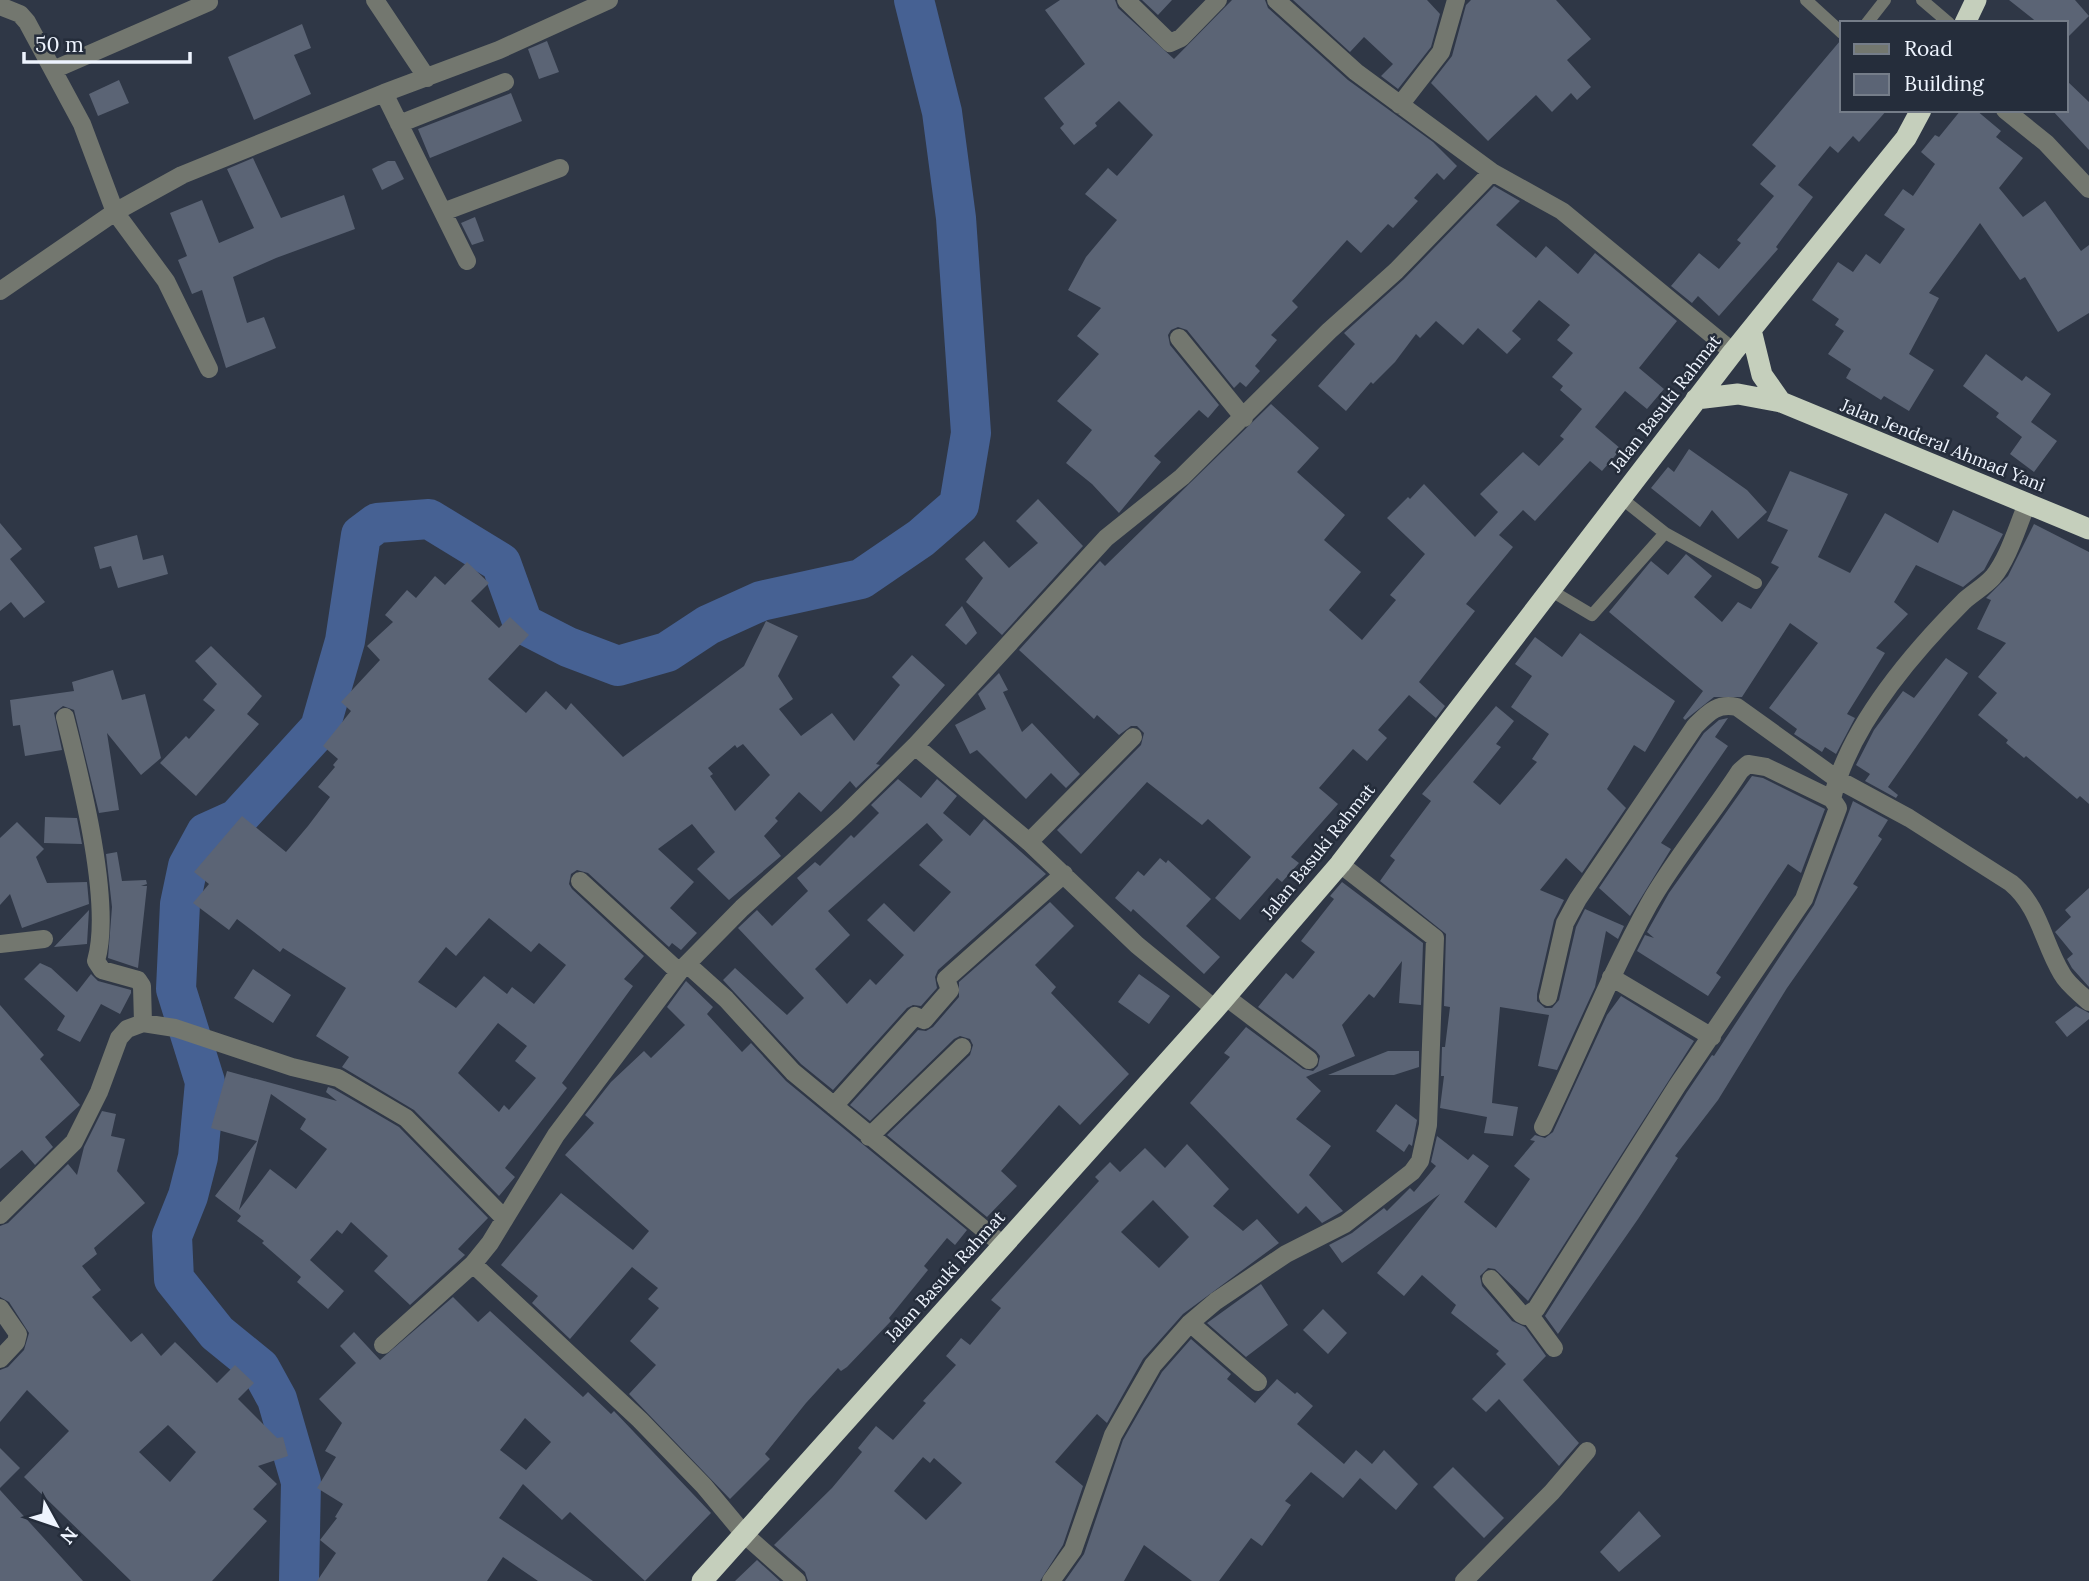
<svg xmlns="http://www.w3.org/2000/svg" width="2089" height="1581" font-family="Lora,serif">
  <style>
    .lines { fill: none; stroke-linecap: round; stroke-linejoin: round }
    .river { stroke: #466193; stroke-width: 40 }
    .building { fill: #5b6475; fill-rule: evenodd }
    .lane { stroke: #73776f; stroke-width: 12 }
    .street { stroke: #73776f; stroke-width: 18 }
    .highway { stroke: #c5cfbc; stroke-width: 21 }
    .labels { text-anchor: middle; dominant-baseline: central; stroke-width: 5; stroke-linejoin: round; paint-order: stroke }
    .street-label { font-size: 18px; fill: #eef4fe; stroke: #252d3b }
  </style>
  <rect width="100%" height="100%" fill="#2f3746"/>
  <g class="lines">
    <path class="river" d="M299,1581L301,1482L277,1399L260,1368L217,1333L174,1279L172,1236L188,1196L198,1157L205,1082L176,989L180,904L188,866L206,833L237,819L320,728L345,641L361,535L377,523L429,519L501,563L523,624L568,647L618,666L667,652L708,625L761,601L861,579L921,538L959,505L971,433L956,218L942,112L914,0"/>
  </g>
  <path class="building" d="M1060,0H1115L1118,8L1174,59L1232,0H1265L1268,8L1348,80L1433,142L1457,166L1444,180L1437,173L1414,198L1418,201L1393,228L1388,224L1361,253L1347,240L1292,301L1298,307L1271,335L1277,340L1255,366L1260,371L1246,387L1240,382L1234,388L1187,330L1178,327L1171,330L1168,335L1170,345L1219,405L1208,418L1199,410L1154,456L1161,462L1119,513L1092,484L1066,463L1092,430L1057,401L1099,354L1077,336L1101,308L1068,290L1086,257L1117,220L1085,194L1108,168L1117,176L1153,135L1119,101L1095,123L1097,126L1074,145L1060,128L1064,124L1044,98L1085,64L1045,10Z
    M1142,0H1172L1158,15Z
    M1293,0H1427L1440,14L1431,47L1398,89L1381,76L1393,64L1364,37L1350,52Z
    M1471,0H1556L1591,39L1567,60L1591,87L1577,100L1571,93L1552,112L1536,95L1488,141L1431,83L1452,56L1466,5Z
    M2009,0H2075L2089,16L2066,39V23H2038Z
    M302,24L311,48L294,55L311,94L254,120L228,57Z
    M547,41L559,72L539,79L528,49Z
    M1840,41L1842,110H1887L1859,142L1853,136L1838,153L1830,146L1798,185L1813,197L1776,247L1778,249L1719,316L1698,296L1692,303L1671,286L1699,253L1719,269L1741,243L1737,240L1774,196L1760,184L1776,166L1752,145Z
    M119,80L129,103L98,116L89,94Z
    M2066,80L2089,102V150L2052,110H2066Z
    M511,93L522,121L430,158L418,129Z
    M1961,110H1976L2001,131L1996,137L2023,158L1999,188L2023,217L2045,201L2081,251L2089,245V313L2058,332L2025,277L2020,280L1980,223L1929,293L1939,298L1909,354L1934,370L1909,411L1884,396L1881,400L1846,378L1851,369L1828,354L1844,331L1835,325L1839,319L1812,300L1838,262L1853,272L1866,254L1880,264L1905,229L1884,215L1903,189L1913,196L1935,164L1921,152L1935,135L1939,137Z
    M253,158L281,218L344,195L355,229L276,258L233,277L247,323L264,317L276,348L226,368L202,290L192,294L178,260L187,256L170,213L202,200L219,243L254,228L227,169Z
    M388,161H395L404,179L382,190L372,169Z
    M1494,186L1520,201L1496,225L1536,258L1546,246L1578,274L1595,253L1677,321L1639,368L1664,389L1647,409L1625,391L1595,427L1621,449L1602,471L1590,461L1535,521L1523,510L1499,535L1513,547L1466,604L1475,611L1419,682L1445,706L1436,718L1409,695L1378,730L1387,738L1367,761L1353,749L1319,788L1338,804L1291,857L1299,863L1282,882L1277,878L1240,920L1215,898L1251,857L1208,819L1202,825L1147,782L1081,854L1057,830L1141,745L1144,733L1137,726H1131L1119,735L1097,715L1094,719L1019,650L1100,561L1105,566L1271,404L1319,448L1297,472L1345,515L1324,540L1361,572L1329,610L1362,640L1396,600L1390,595L1425,554L1387,518L1408,497L1410,499L1424,484L1475,537L1498,512L1480,494L1523,452L1539,466L1564,439L1560,436L1582,409L1560,390L1563,386L1552,377L1573,353L1557,340L1570,325L1539,300L1512,331L1521,339L1507,354L1478,328L1463,345L1436,321L1420,338L1416,334L1395,362L1373,384L1371,382L1346,411L1318,386L1355,344L1344,333L1404,279Z
    M475,217L484,241L472,245L461,223Z
    M1986,354L2022,381L2026,376L2051,394L2031,422L2057,441L2034,472L2010,454L2022,437L1996,417L1999,413L1963,386Z
    M1689,449L1747,490L1767,512L1738,539L1712,510L1700,527L1651,488L1668,467L1674,472Z
    M1790,471L1848,494L1818,557L1850,573L1885,513L1938,543L1953,510L2003,534L1984,570L1963,587L1916,565L1894,602L1908,614L1876,648L1885,653L1847,714L1855,718L1836,754L1825,747L1822,752L1794,734L1797,729L1769,708L1818,643L1790,623L1742,697H1714L1685,720L1683,718L1703,691L1609,612L1651,561L1668,575L1686,554L1712,576L1694,597L1722,622L1738,602L1751,609L1779,567L1771,563L1788,530L1767,521Z
    M1038,499L1083,546L1002,635L966,602L983,578L965,559L984,541L1009,568L1038,543L1016,521Z
    M0,523L22,549L10,559L45,602L24,618L11,602L0,611Z
    M2034,524L2089,552V804L2080,796L2077,799L2026,756L2024,758L2006,743L2008,740L1978,715L1997,693L1978,677L2006,643L1977,629L1991,600L1986,598L2008,576Z
    M137,535L143,560L163,555L168,574L118,588L111,566L100,569L94,547Z
    M467,562L489,583L471,601L499,628L510,617L529,635L488,679L526,713L546,691L566,710L571,703L623,757L744,666L766,621L798,636L778,676L793,699L779,709L801,736L832,713L854,741L900,685L892,677L912,655L945,685L876,764L880,765L856,788L850,781L821,812L799,792L775,818L778,821L764,836L781,856L729,900L697,869L715,852L692,824L658,849L694,882L670,908L697,933L681,950L672,943L669,947L588,873L577,870L571,874L569,884L572,889L644,956L624,979L633,986L562,1083L567,1088L505,1168L515,1177L499,1196L414,1110L342,1067L349,1057L316,1036L346,988L283,948L280,952L237,919L229,930L193,903L209,884L194,872L242,816L286,852L308,826L330,797L318,787L335,767L333,765L338,759L323,746L351,711L341,702L380,660L367,646L393,622L385,615L407,590L416,598L435,576L445,585ZM743,744L770,775L735,811L710,776L713,774L708,768L735,745L737,748ZM489,918L531,952L539,943L566,965L534,1004L512,987L507,994L484,976L456,1008L418,982L446,947L456,956ZM498,1023L527,1046L515,1061L536,1078L509,1110L504,1105L499,1112L458,1073Z
    M962,606L977,633L966,645L945,625Z
    M1580,633L1675,701L1645,752L1634,745L1607,789L1626,808L1582,873L1566,858L1540,890L1564,900L1554,920L1537,994V1001L1545,1008H1552L1559,1000L1576,927L1585,909L1624,926L1618,939L1606,931L1595,987L1557,1070L1538,1066L1549,1015L1500,1007L1492,1103L1518,1107L1513,1136L1484,1133L1487,1117L1440,1108L1444,1076H1441L1442,1047H1445L1450,1007L1444,1006L1446,934L1380,881L1395,860L1390,856L1431,801L1422,794L1496,706L1514,721L1496,744L1501,747L1473,782L1500,805L1537,762L1532,759L1549,734L1511,707L1532,676L1515,664L1535,637L1562,657Z
    M211,646L262,696L247,714L259,724L196,796L160,763L186,736L189,739L215,710L203,700L217,684L195,661Z
    M1946,658L1968,673L1888,787L1898,795L1896,798L1865,781L1870,774L1856,765L1874,730L1903,691L1914,698Z
    M113,670L122,700L145,694L161,758L141,775L107,733L119,810L99,813L74,710L63,706L54,713L62,750L25,756L20,725L13,726L10,700L74,691L72,682Z
    M999,673L1008,690L1003,692L1022,732L1032,723L1080,774L1066,788L1051,773L1026,799L977,750L970,754L955,725L986,709L978,694Z
    M1728,718L1715,737L1728,746L1661,843L1671,849L1630,916L1599,888L1704,733L1719,720Z
    M1752,776L1763,778L1825,809L1801,873L1788,864L1716,973L1721,977L1708,996L1637,951L1645,935L1654,938L1647,932L1669,893Z
    M898,779L921,798L937,779L957,796L943,813L970,836L984,819L1046,874L938,970L935,977L937,988L921,1006L913,1005L907,1008L833,1090L801,1064L723,980L735,968L787,1015L804,998L738,928L757,910L772,926L808,891L797,878L815,862L820,866L851,835L854,838L879,813L871,805ZM927,823L943,840L919,865L951,892L914,932L884,903L867,920L904,955L876,985L870,979L847,1004L815,969L850,935L828,911Z
    M1853,801L1888,820L1878,836L1882,839L1853,884L1858,887L1787,988L1718,1100L1675,1156L1678,1158L1638,1219L1558,1334L1545,1316L1687,1092L1712,1055L1714,1056L1814,905Z
    M45,817L77,818L82,844L44,843Z
    M17,822L44,849L36,857L47,883L87,882L89,904L22,928L10,894L0,905V838Z
    M117,852L122,881L146,880L147,884L141,886H147L138,968L108,958L112,907L106,854Z
    M1160,858L1166,863L1168,860L1211,899L1186,926L1220,957L1204,974L1133,909L1131,912L1115,898L1138,871L1144,876Z
    M1342,882L1423,943L1421,1005L1399,1003L1402,961L1374,998L1369,994L1342,1025L1355,1056L1306,1077L1321,1091L1296,1119L1331,1146L1309,1175L1343,1211L1322,1223L1306,1206L1298,1214L1190,1103L1230,1057L1224,1053L1246,1027L1303,1069L1313,1071L1318,1066L1320,1056L1316,1051L1258,1007L1286,973L1293,979L1315,952L1301,941L1334,899L1330,896Z
    M2089,888V987L2072,968L2067,959L2073,954L2055,932L2071,917L2065,910Z
    M1050,902L1074,926L1035,965L1056,987L1051,993L1129,1074L1080,1125L1059,1105L1001,1171L1017,1186L987,1217L887,1135L970,1055L973,1045L970,1039L960,1036L954,1039L870,1121L850,1105L918,1030L926,1031L933,1027L959,997V982Z
    M89,910L87,944L54,947Z
    M40,963L51,968L77,992L91,974L98,981L131,990V993L120,1014L101,1004L80,1042L57,1030L65,1016L24,979Z
    M253,969L291,995L273,1023L234,998Z
    M1139,974L1170,996L1149,1024L1118,1002Z
    M686,981L713,1007L707,1014L742,1052L751,1043L786,1081L967,1230L955,1245L947,1238L924,1266L928,1270L889,1318L891,1321L847,1367L841,1371L838,1368L806,1403L765,1454L770,1459L730,1499L629,1394L656,1365L630,1341L659,1308L648,1299L658,1288L632,1267L570,1339L532,1303L538,1296L501,1265L561,1193L633,1250L649,1231L565,1155L594,1123L585,1115L611,1082L644,1051L651,1058L685,1025L667,1007Z
    M1621,996L1694,1041L1528,1301L1495,1269L1488,1268L1480,1276L1482,1286L1512,1321L1525,1327L1546,1356L1523,1380L1579,1443L1559,1466L1499,1399L1486,1412L1472,1399L1506,1364L1496,1354L1499,1351L1451,1313L1456,1305L1422,1275L1404,1296L1377,1273L1440,1194L1342,1263L1329,1245L1352,1233L1384,1208L1387,1211L1410,1188L1414,1192L1436,1166L1431,1162L1437,1136L1468,1160L1473,1154L1489,1166L1464,1202L1496,1228L1530,1179L1514,1166L1535,1141L1530,1140L1535,1135L1545,1138L1553,1132L1607,1015Z
    M0,1005L44,1055L40,1059L80,1105L45,1137L53,1147L35,1165L22,1150L0,1169Z
    M2076,1006L2089,1013V1019L2067,1037L2055,1022Z
    M1388,1051H1419V1067L1394,1075H1328Z
    M227,1071L337,1101L326,1092L328,1087L334,1089L399,1127L488,1218L458,1249L465,1255L410,1305L374,1271L388,1256L351,1222L342,1234L337,1230L310,1260L344,1291L328,1309L297,1282L301,1277L262,1243L264,1241L237,1221L241,1216L215,1196L257,1141L211,1128ZM271,1094L306,1119L300,1129L327,1149L296,1189L270,1169L239,1210Z
    M1396,1104L1417,1120L1412,1146L1409,1144L1404,1152L1376,1131Z
    M102,1111L116,1114L111,1136L125,1139L117,1171L145,1203L94,1248L97,1254L82,1266L101,1290L92,1297L131,1342L142,1333L161,1356L175,1342L217,1383L235,1365L254,1383L238,1399L277,1438L283,1437L288,1456L258,1466L277,1484L253,1509L267,1521L212,1581H131L24,1477L69,1431L27,1390L0,1422V1370L8,1367L24,1350L29,1333L9,1302L0,1297V1226L8,1223L68,1164L77,1175L84,1147ZM168,1425L196,1452L170,1482L139,1452Z
    M1187,1144L1229,1189L1213,1206L1243,1231L1257,1219L1279,1243L1183,1314L1143,1359L1107,1423L1097,1414L1055,1462L1083,1486L1063,1545L1040,1581H808L805,1572L774,1545L832,1488L862,1452L858,1448L876,1426L893,1440L926,1403L923,1401L956,1365L946,1356L961,1338L970,1345L1001,1308L991,1300L1099,1181L1095,1177L1110,1162L1120,1172L1145,1148L1165,1168ZM1153,1200L1189,1237L1159,1268L1121,1232ZM923,1457L930,1463L934,1458L962,1483L926,1520L894,1491Z
    M1261,1284L1288,1325L1246,1357L1207,1323Z
    M453,1297L478,1322L490,1311L583,1397L588,1392L611,1414L614,1411L711,1513L645,1581L570,1512L562,1520L523,1484L499,1518L593,1581H538L503,1557L487,1581H317L336,1553L320,1540L337,1518L335,1517L343,1504L317,1488L336,1457L325,1451L342,1423L319,1399L356,1363L340,1346L354,1332L380,1360ZM525,1418L551,1442L526,1470L500,1450Z
    M1323,1309L1347,1333L1328,1354L1303,1330Z
    M1191,1339L1231,1374L1227,1379L1255,1403L1277,1379L1295,1394L1297,1392L1313,1406L1297,1424L1344,1464L1356,1450L1372,1464L1384,1450L1418,1484L1396,1510L1360,1478L1343,1498L1311,1472L1285,1501L1291,1505L1262,1546L1251,1538L1219,1581H1192L1144,1545L1124,1581H1065L1084,1554L1123,1440L1162,1372Z
    M0,1448L20,1468L0,1488Z
    M1453,1467L1504,1518L1484,1538L1433,1487Z
    M0,1490L83,1581H0Z
    M1639,1511L1661,1536L1619,1572L1600,1552Z
    M757,1560L780,1581H735Z"/>
  <g class="lines">
    <path class="lane" d="M1806,0L1842,33
      M1922,0L1949,23
      M1867,23L1885,0
      M1665,533L1756,583
      M1550,590L1592,615L1665,533L1621,498"/>
    <path class="street" d="M375,0L427,78
      M1126,0L1170,43L1181,38L1218,0
      M1276,0L1356,72L1492,172
      M0,6L20,14L27,22L82,124L115,212L166,281L209,369
      M53,70L209,2
      M384,93L467,261
      M1400,105L1441,52L1456,0
      M2005,110L2046,143L2089,189
      M399,124L505,82
      M443,212L560,168
      M0,291L115,212L182,175L384,93L499,50L609,0
      M1179,338L1244,418
      M65,717C80,776 113,904 96,961L102,970L138,980L142,986L143,1023
      M915,746L1029,842L1137,945L1215,1009
      M1029,842L1133,737
      M580,881L679,972
      M0,944L44,939
      M687,964L726,999L793,1072L1004,1246
      M1611,977L1712,1037
      M1226,997L1309,1060
      M1548,997L1565,923L1578,899L1695,726C1709,712 1717,703 1737,707L1837,779L1909,818L2011,883C2040,907 2043,943 2062,974C2068,985 2080,993 2089,1002
      M834,1106L915,1016L924,1020L950,990L946,979L1064,874
      M1543,1127C1579,1053 1609,976 1649,904C1675,858 1711,816 1740,771L1748,764L1766,767L1832,799
      M869,1137L962,1047
      M0,1215L74,1142L99,1092L119,1038L127,1029L143,1023L175,1028L292,1067L338,1078L406,1118L505,1219
      M1491,1279L1521,1314L1525,1316L1536,1309L1677,1086L1804,899L1838,808L1832,799C1849,727 1912,653 1964,601C1973,593 1985,586 1993,577C2009,557 2017,527 2027,504
      M0,1308L18,1334L16,1342L0,1359
      M1529,1314L1554,1348
      M1190,1323L1258,1382
      M383,1345L473,1264
      M797,1581L744,1534L704,1486L640,1420L473,1264L490,1243L556,1135L679,972L742,908L845,815L915,746L1106,538L1182,477L1329,331L1396,271L1492,172L1562,211L1733,352
      M1051,1581L1073,1550L1113,1435L1153,1365L1190,1323L1216,1301L1286,1254L1345,1224L1412,1172L1420,1161L1428,1125L1435,938L1340,864
      M1464,1581L1552,1492L1587,1451"/>
    <path class="highway" d="M1965,23L1976,0
      M1751,330L1762,375L1781,402
      M1696,399L1738,394L1781,402L2089,529
      M702,1581L1215,1009L1340,864L1733,352L1906,138L1921,110"/>
  </g>
  <g class="labels">
    <g class="street-label">
      <text transform="translate(1665 403) rotate(-52)">Jalan Basuki Rahmat</text>
      <text transform="translate(1943 445) rotate(22)">Jalan Jenderal Ahmad Yani</text>
      <text transform="translate(1318 851) rotate(-51)">Jalan Basuki Rahmat</text>
      <text transform="translate(945 1276) rotate(-48)">Jalan Basuki Rahmat</text>
    </g>
  </g>
  <rect x="1840" y="21" width="228" height="91" fill="#252d3b" stroke="#757d89" stroke-width="2"/>
  <rect x="1854" y="44" width="35" height="10" fill="#73776f" stroke="#757d89" stroke-width="2"/>
  <text x="1904" y="56" font-size="21" fill="#eef4fe">Road</text>
  <rect x="1854" y="74" width="35" height="21" fill="#5b6475" stroke="#757d89" stroke-width="2"/>
  <text x="1904" y="91" font-size="21" fill="#eef4fe">Building</text>
  <g transform="translate(56 1525) rotate(130)" stroke="#252d3b" stroke-width="5" paint-order="stroke">
  <path d="M0-5L12 26L0 18L-12 26Z" fill="#eef4fe"/>
  <text y="-10" font-size="19" font-weight="bold" text-anchor="middle" fill="#eef4fe">N</text>
  </g>
  <path d="M24 52v10h166v-10" fill="none" stroke="#eef4fe" stroke-width="3.5"/>
  <text x="35" y="52" font-size="21" fill="#eef4fe" stroke="#252d3b" stroke-width="5" paint-order="stroke">50 m</text>
</svg>
